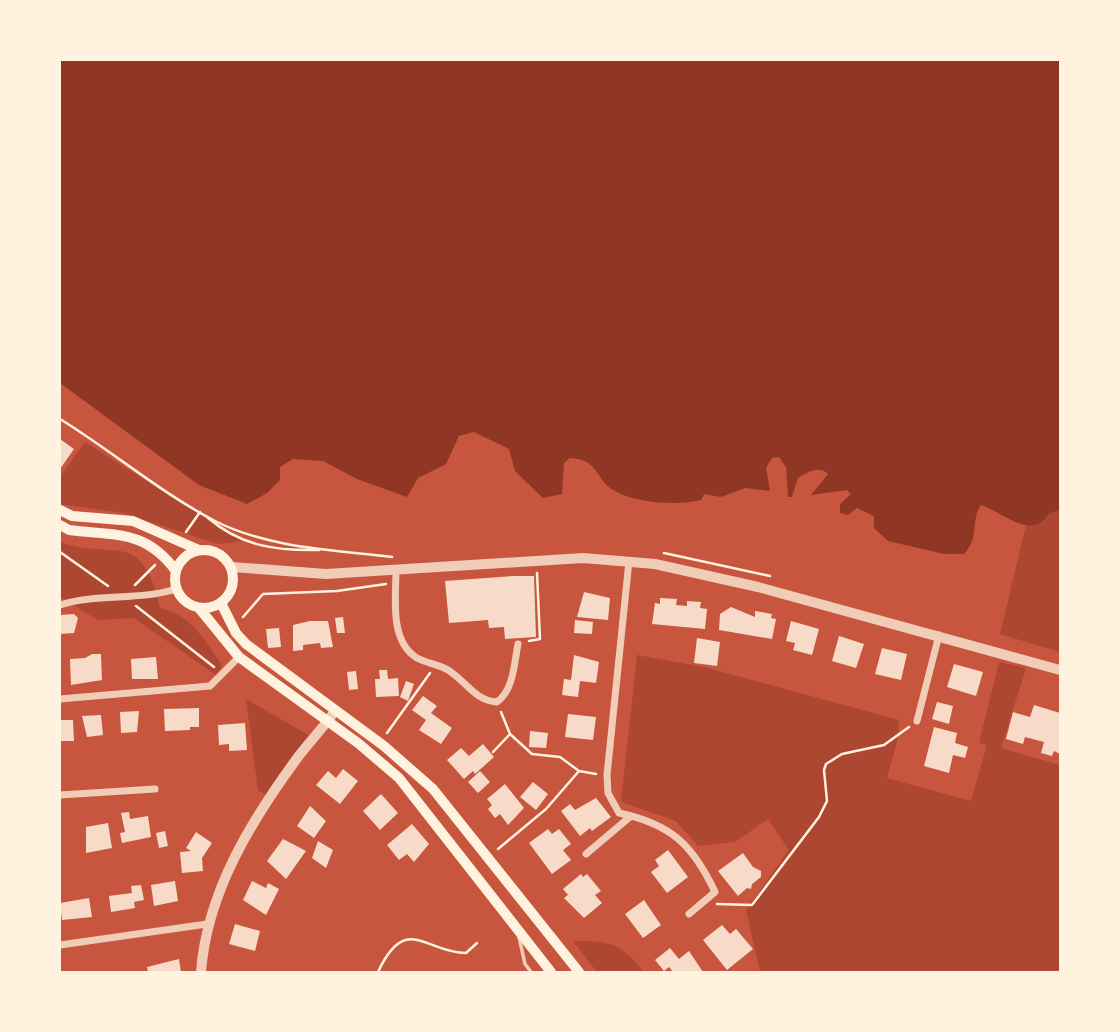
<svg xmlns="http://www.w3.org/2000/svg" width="1120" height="1032" font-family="Raleway,sans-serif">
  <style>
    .green { fill: #ae4732 }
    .water { fill: #8f3625 }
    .building { fill: #f7dbc8 }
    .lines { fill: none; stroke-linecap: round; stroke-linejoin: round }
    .path { stroke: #fff3e0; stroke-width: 2.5 }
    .service { stroke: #f1ccb7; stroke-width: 3.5 }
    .minor { stroke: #f1ccb7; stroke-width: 7 }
    .tertiary { stroke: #f1ccb7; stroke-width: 10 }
    .secondary { stroke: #fff3e0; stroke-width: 10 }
  </style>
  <rect width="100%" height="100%" fill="#c8553d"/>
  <path class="green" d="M1060,383V652L1000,634Z
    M85,442L242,541L218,544L123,513L60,504V477Z
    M60,542C113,561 143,527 160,608C192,615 204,640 222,665L216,675L134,618L98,620L60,597Z
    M637,655L704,667L899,720L898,738L887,778L971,801L987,745L979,743L999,662L1026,668L1001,748L1060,765V972H760L746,910L789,850L768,819L735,842L698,846L676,821L621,802Z
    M246,699L310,736L266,795L258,790Z
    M573,941C609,941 621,942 644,972H597Z"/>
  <path class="water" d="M60,60H1060V510L1049,513C1032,543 1002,511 981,505C970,521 980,538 964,554H944L888,541L874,528V516L857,508L848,515L840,513V504L851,494L847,490L811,495L828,474C820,465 807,472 798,478L792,497H788L786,467L779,457L772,458L766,468L770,491L745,488L721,497L704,494L701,500C677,506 634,503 613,490C595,479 599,459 570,458L564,463L562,494L543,498L515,471L509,449L474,432L459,436L446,464L418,478L407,497L357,479L323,461L293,459L280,467V480L267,493L247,504L199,485L60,383Z"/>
  <path class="building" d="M60,439L74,449L60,469Z
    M513,576H534L536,637L505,639L504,627L489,628L488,620L449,623L445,581Z
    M584,592L610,598L608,620L577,617Z
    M660,598L677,599L676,605L687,606V601L701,602L700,608L707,609L705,629L652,624L655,603L660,604Z
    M731,607L755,617V611L772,614L771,618L776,619L772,639L719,630L720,614Z
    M74,614L78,618L74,633L60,634V615Z
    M343,617L345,633H337L335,618Z
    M575,620L593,622L592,634L574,633Z
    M310,621H328L333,647L321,648L320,643L303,645V650L293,651V625Z
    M791,621L819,629L812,655L793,650L795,643L786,641Z
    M279,628L281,647L268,648L266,629Z
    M839,636L864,644L856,668L832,661Z
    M697,638L720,642L717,666L694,663Z
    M882,648L907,654L901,680L875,674Z
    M92,654H101L102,680L71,685L70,659L85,658Z
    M574,655L599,662L596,683L580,681L578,697L562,695L564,679L571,680Z
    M156,657L158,679H132L131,659Z
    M954,664L983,672L976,696L947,687Z
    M379,670H387L388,679L398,678L399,696L376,697L375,679H380Z
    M356,671L358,689L349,690L347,672Z
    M406,681L414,684L408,701L400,697Z
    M423,696L437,706L431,713L452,728L441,744L419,730L426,720L412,710Z
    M937,702L953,706L949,724L932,719Z
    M1034,705L1060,713V754L1054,751L1052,756L1041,753L1044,742L1025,737L1023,744L1006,739L1013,712L1030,717Z
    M199,708V727H190V730L165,731L164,709Z
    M139,711L137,732L121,733L120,712Z
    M568,714L596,717L593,740L565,737Z
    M101,715L103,735L87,737L82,716Z
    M60,720H73L74,741H60Z
    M245,723L247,750L229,751V744L219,745L218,725Z
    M934,727L957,733L955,743L968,747L965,758L953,755L949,773L924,766Z
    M530,731L548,733L546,748L529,747Z
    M483,744L494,757L475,774L473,771L464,779L447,760L461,748L469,756Z
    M343,769L358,781L340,804L316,785L328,771L336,778Z
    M480,771L490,782L478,793L468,782Z
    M533,782L548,794L536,810L520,797Z
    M505,784L524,808L508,825L500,814L495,818L488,809L492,805L487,799Z
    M381,794L398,813L380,830L363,811Z
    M596,798L611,817L592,831L590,828L580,836L561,811L570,804L575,810Z
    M310,806L326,821L314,838L297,826Z
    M129,812L130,819L148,816L151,837L122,843L120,833L125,832L121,813Z
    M108,823L112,848L86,853V827Z
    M412,824L429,844L414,862L407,854L399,860L387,845Z
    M548,829L552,834L559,829L571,844L563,850L571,860L552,874L529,843Z
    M165,831L168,846L159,848L156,833Z
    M196,832L212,843L202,858L203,871L182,873L180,852L191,851L186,848Z
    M283,839L306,851L286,879L267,861Z
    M318,841L333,850L326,868L312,858Z
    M668,850L688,877L667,893L651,872L659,866L655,860Z
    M743,853L753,867L761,871V877L752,884L751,889L747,888L738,896L718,871Z
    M581,874L583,877L587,874L601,891L595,895L602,903L584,918L564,898L568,895L563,889Z
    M175,881L178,901L154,906L151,885Z
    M252,881L266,888L268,883L279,889L266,915L243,900Z
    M141,885L144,900L134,902L135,908L111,912L109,896L132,893L131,886Z
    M89,898L92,917L62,920L60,903Z
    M644,900L661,925L643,938L625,914Z
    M235,924L260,931L255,951L229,944Z
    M722,925L730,934L736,929L753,949L727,970L703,940Z
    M670,948L679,959L689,951L703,972H673L669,967L664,971L655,960Z
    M179,959L181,972H148L147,967Z"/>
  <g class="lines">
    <path class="path" d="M60,419C112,451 161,493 215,521C268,548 334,550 392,557
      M208,518C241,546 276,551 319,550
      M186,532L200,512
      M60,552L108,586
      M664,553L770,576
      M135,585L155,565
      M136,606L214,667
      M243,617L263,594L337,591L386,584
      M529,641L540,639L537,573
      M501,712L510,734L532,754L560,757L579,771L596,774
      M387,733L430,673
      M493,752L510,734
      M498,849L546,809L579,771
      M717,904L752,905L819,817L827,801L824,770L826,764L842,754L884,745L909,727
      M378,972C406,912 426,953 466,953L477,943"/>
    <path class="service" d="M519,937L525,964L531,972"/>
    <path class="minor" d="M629,561L607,775L608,793L619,813C671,824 693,845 715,892L689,914
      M396,570C396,597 389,641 417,658C426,663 438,664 448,670C466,681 475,701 497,702C514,689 514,664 518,644
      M60,605C98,593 138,601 176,589
      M60,699L210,686L239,657
      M917,721L939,635
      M60,795L155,789
      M586,854L631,816
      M60,945L207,924"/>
    <path class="tertiary" d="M232,567L326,574L583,558L655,564L758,587L1060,670
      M201,972C207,892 251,821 298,757C310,741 324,727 335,711"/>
    <path class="secondary" d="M60,510L72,516L133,521L199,550
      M60,525L69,530C115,536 145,529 176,571
      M175 579a29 29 0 1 1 58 0a29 29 0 1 1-58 0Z
      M221,603L236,633L246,644L384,746L433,789L579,972
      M199,608L239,657L358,743L399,778L551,972"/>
  </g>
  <rect width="1120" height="1032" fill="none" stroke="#fff3e0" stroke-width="122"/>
</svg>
